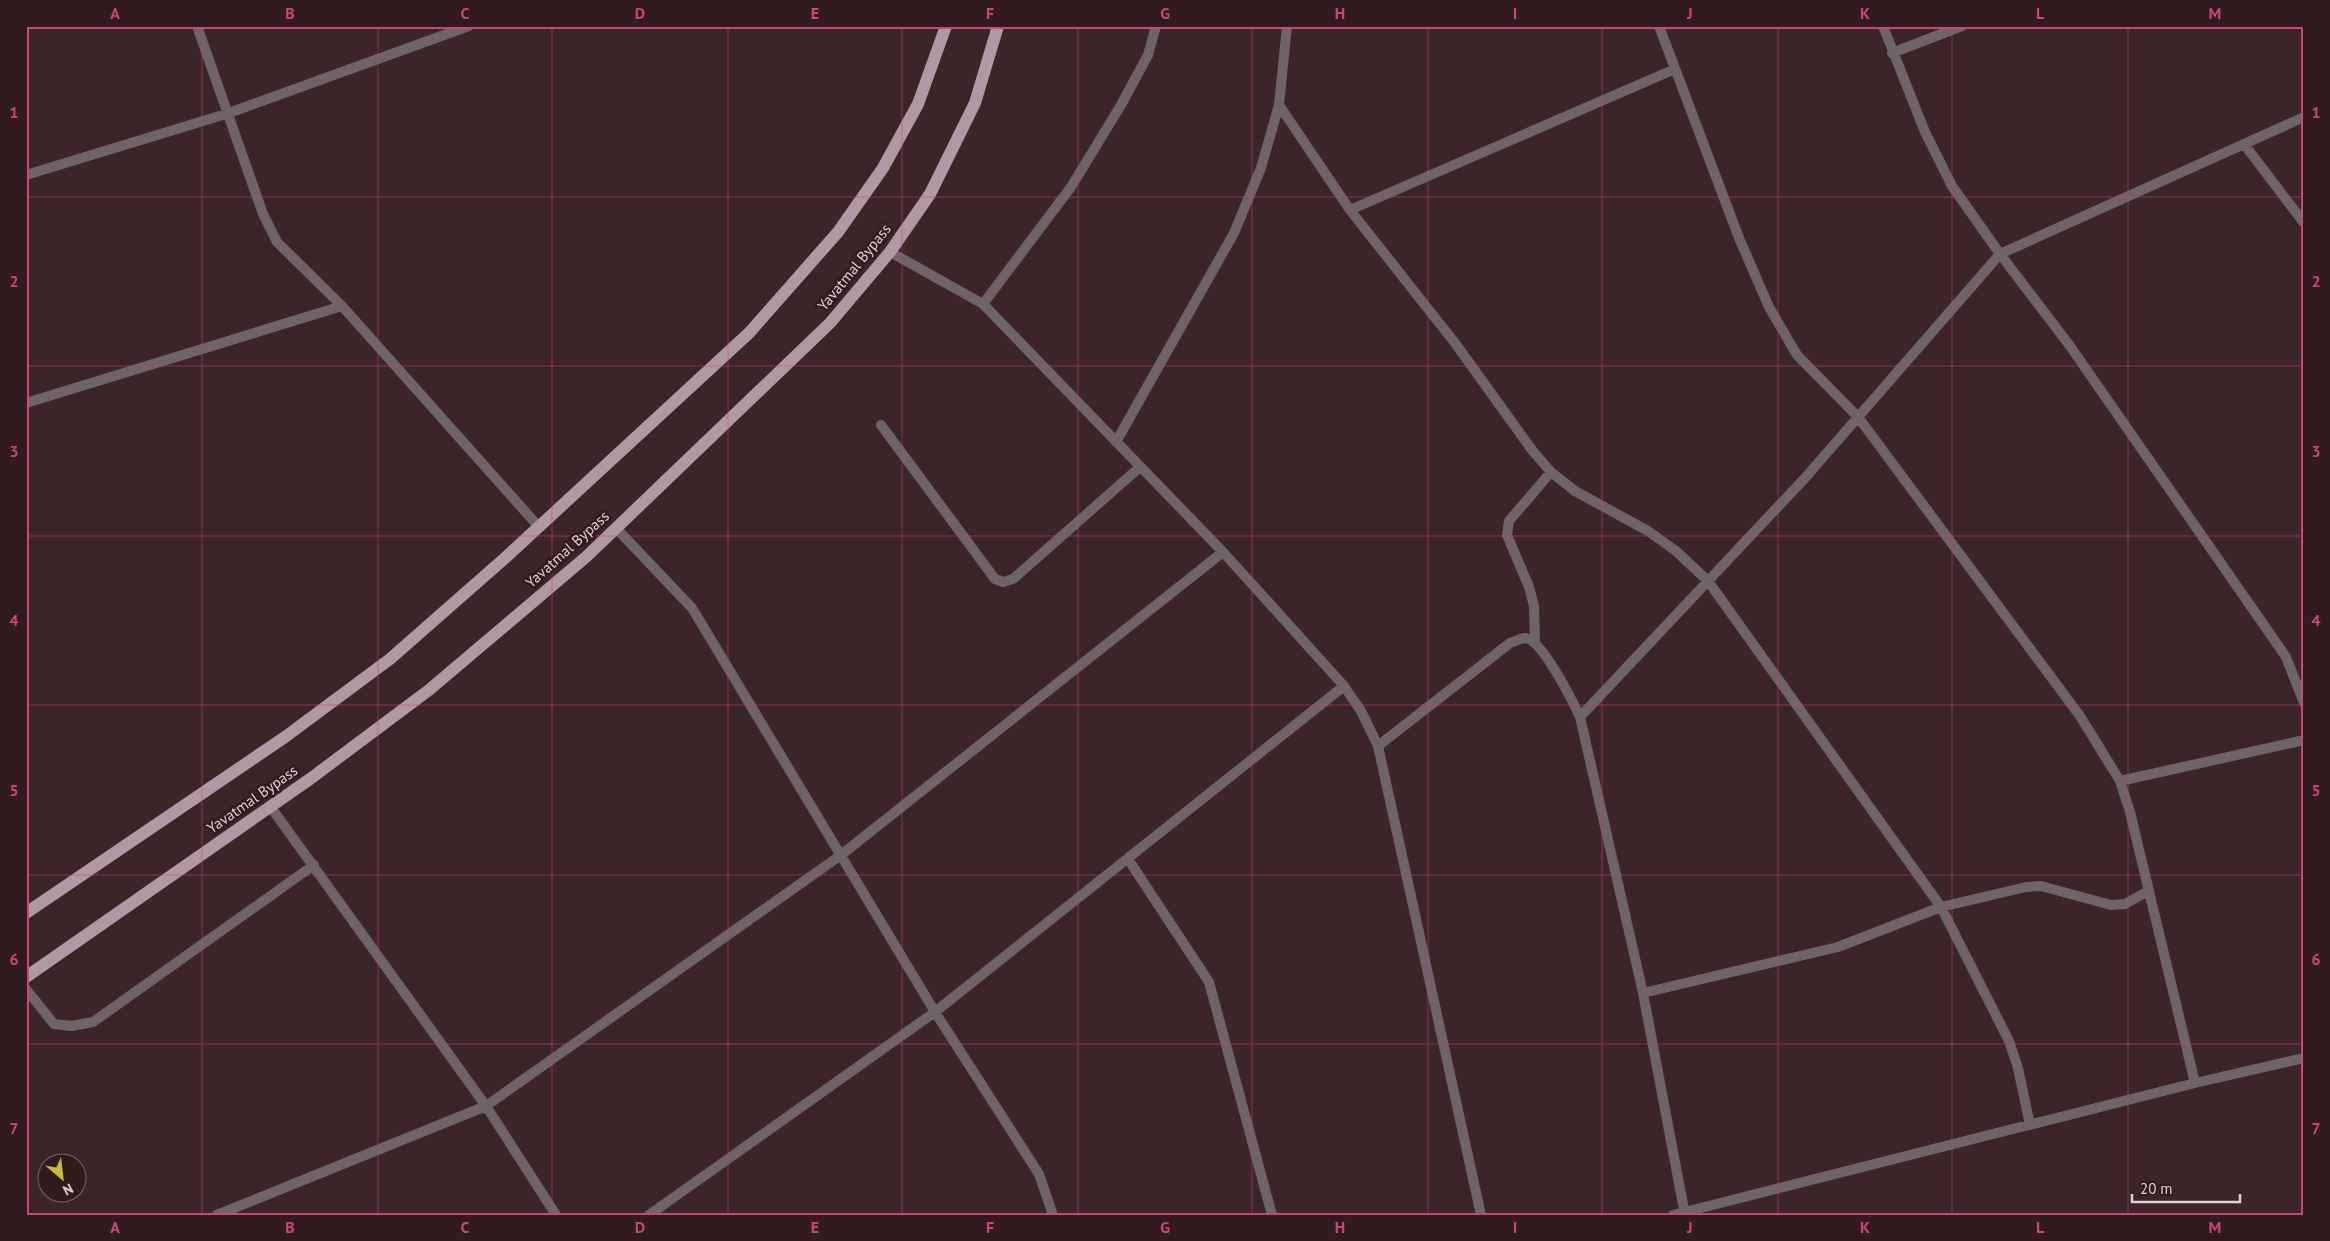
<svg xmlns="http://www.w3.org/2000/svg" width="2330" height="1241" font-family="'PT Sans',sans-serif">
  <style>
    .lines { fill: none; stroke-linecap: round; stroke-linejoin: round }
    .lane { stroke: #6e6368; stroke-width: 10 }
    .street { stroke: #6e6368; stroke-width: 10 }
    .primary { stroke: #b099a4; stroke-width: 12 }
    .grid { fill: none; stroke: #ca4679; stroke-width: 1; stroke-opacity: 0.55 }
    .labels { text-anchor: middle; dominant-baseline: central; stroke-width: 5; stroke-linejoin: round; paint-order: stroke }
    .street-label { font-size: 15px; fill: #e0d1d3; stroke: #311b1f }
    .neatline { fill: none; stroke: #ca4679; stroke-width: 2 }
    .grid-label { font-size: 16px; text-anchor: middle; font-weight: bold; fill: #ca4679 }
  </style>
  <rect width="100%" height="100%" fill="#3b2529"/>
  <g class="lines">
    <path class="lane" d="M881,425L995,579L1003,582L1013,579L1140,467
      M26,989L54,1024L71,1026L93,1022L314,865"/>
    <path class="street" d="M197,26L263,214L277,242L342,306L539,527
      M1659,26L1739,238L1769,307L1797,355L1858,417L2080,716L2120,781L2130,812L2195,1083
      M1883,26L1925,132L1952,186L2000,254L2070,346L2286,657L2304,703
      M1892,53L1962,26
      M1279,105L1350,210L1455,343L1532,450L1551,472L1575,491L1648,531L1676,551L1708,581L1941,907L2009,1041L2018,1068L2030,1125
      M2244,144L2304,223
      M26,175L226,114L469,26
      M1350,210L1675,69
      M890,252L983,304L1223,552L1344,686L1361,711L1378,746L1481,1215
      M983,304L1071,187L1121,105L1148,55L1156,26
      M26,403L342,306
      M1116,442L1234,233L1261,168L1279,105L1287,26
      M616,528L692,608L935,1012L1039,1174L1053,1215
      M1535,642L1534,606L1529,587L1507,535L1509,521L1551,472
      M1580,717L1805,478L2000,254L2304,117
      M1378,746L1510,643C1514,642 1521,638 1525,638C1542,639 1573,702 1580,717L1643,993L1685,1215
      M2120,781L2304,740
      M270,806L486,1106L556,1215
      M1128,859L1209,982L1272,1215
      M1643,993L1838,947L1941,907L2026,887L2041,886L2111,905L2125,904L2148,891
      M217,1215L486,1106L841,855L1223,552
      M649,1215L935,1012L1344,686
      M1673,1215L2195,1083L2304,1058"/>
    <path class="primary" d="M26,913L285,737L390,659L505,558L749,333L838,232L883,168L918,104L946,26
      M26,977L310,779L429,690L586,557L830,323L890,252L930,194L975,103L998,26"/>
  </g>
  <path class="grid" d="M202,26V1215M378,26V1215M552,26V1215M728,26V1215M902,26V1215M1078,26V1215M1252,26V1215M1428,26V1215M1602,26V1215M1778,26V1215M1952,26V1215M2128,26V1215M26,197H2304M26,366H2304M26,536H2304M26,705H2304M26,875H2304M26,1044H2304"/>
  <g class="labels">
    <g class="street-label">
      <text transform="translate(854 267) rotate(-51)">Yavatmal Bypass</text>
      <text transform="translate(567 549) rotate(-42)">Yavatmal Bypass</text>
      <text transform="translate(252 799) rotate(-35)">Yavatmal Bypass</text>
    </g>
  </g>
  <rect width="2330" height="1241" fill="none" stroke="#311b1f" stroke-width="55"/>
  <g transform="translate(62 1178) rotate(152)"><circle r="24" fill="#311b1f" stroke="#776467"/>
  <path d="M0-4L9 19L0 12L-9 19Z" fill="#c7bb3b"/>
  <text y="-8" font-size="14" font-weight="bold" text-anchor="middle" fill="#e0d1d3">N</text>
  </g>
  <path d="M2132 1194v8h108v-8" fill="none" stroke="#e0d1d3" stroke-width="2.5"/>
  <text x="2140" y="1194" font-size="15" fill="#e0d1d3" stroke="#311b1f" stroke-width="4" paint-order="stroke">20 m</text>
  <rect x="28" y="28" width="2274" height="1186" class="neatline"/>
  <g class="grid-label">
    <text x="115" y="19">A</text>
    <text x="290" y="19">B</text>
    <text x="465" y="19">C</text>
    <text x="640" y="19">D</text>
    <text x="815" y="19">E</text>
    <text x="990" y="19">F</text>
    <text x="1165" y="19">G</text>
    <text x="1340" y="19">H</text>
    <text x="1515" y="19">I</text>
    <text x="1690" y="19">J</text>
    <text x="1865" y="19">K</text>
    <text x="2040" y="19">L</text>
    <text x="2215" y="19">M</text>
    <text x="14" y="118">1</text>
    <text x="2316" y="118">1</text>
    <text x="14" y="287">2</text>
    <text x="2316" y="287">2</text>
    <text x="14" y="457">3</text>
    <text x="2316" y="457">3</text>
    <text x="14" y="626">4</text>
    <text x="2316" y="626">4</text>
    <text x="14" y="796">5</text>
    <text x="2316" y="796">5</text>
    <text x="14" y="965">6</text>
    <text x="2316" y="965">6</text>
    <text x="14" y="1134">7</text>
    <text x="2316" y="1134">7</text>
    <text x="115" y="1233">A</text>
    <text x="290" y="1233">B</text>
    <text x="465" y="1233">C</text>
    <text x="640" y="1233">D</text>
    <text x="815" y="1233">E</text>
    <text x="990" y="1233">F</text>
    <text x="1165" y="1233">G</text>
    <text x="1340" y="1233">H</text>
    <text x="1515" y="1233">I</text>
    <text x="1690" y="1233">J</text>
    <text x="1865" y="1233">K</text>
    <text x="2040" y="1233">L</text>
    <text x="2215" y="1233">M</text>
  </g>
</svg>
